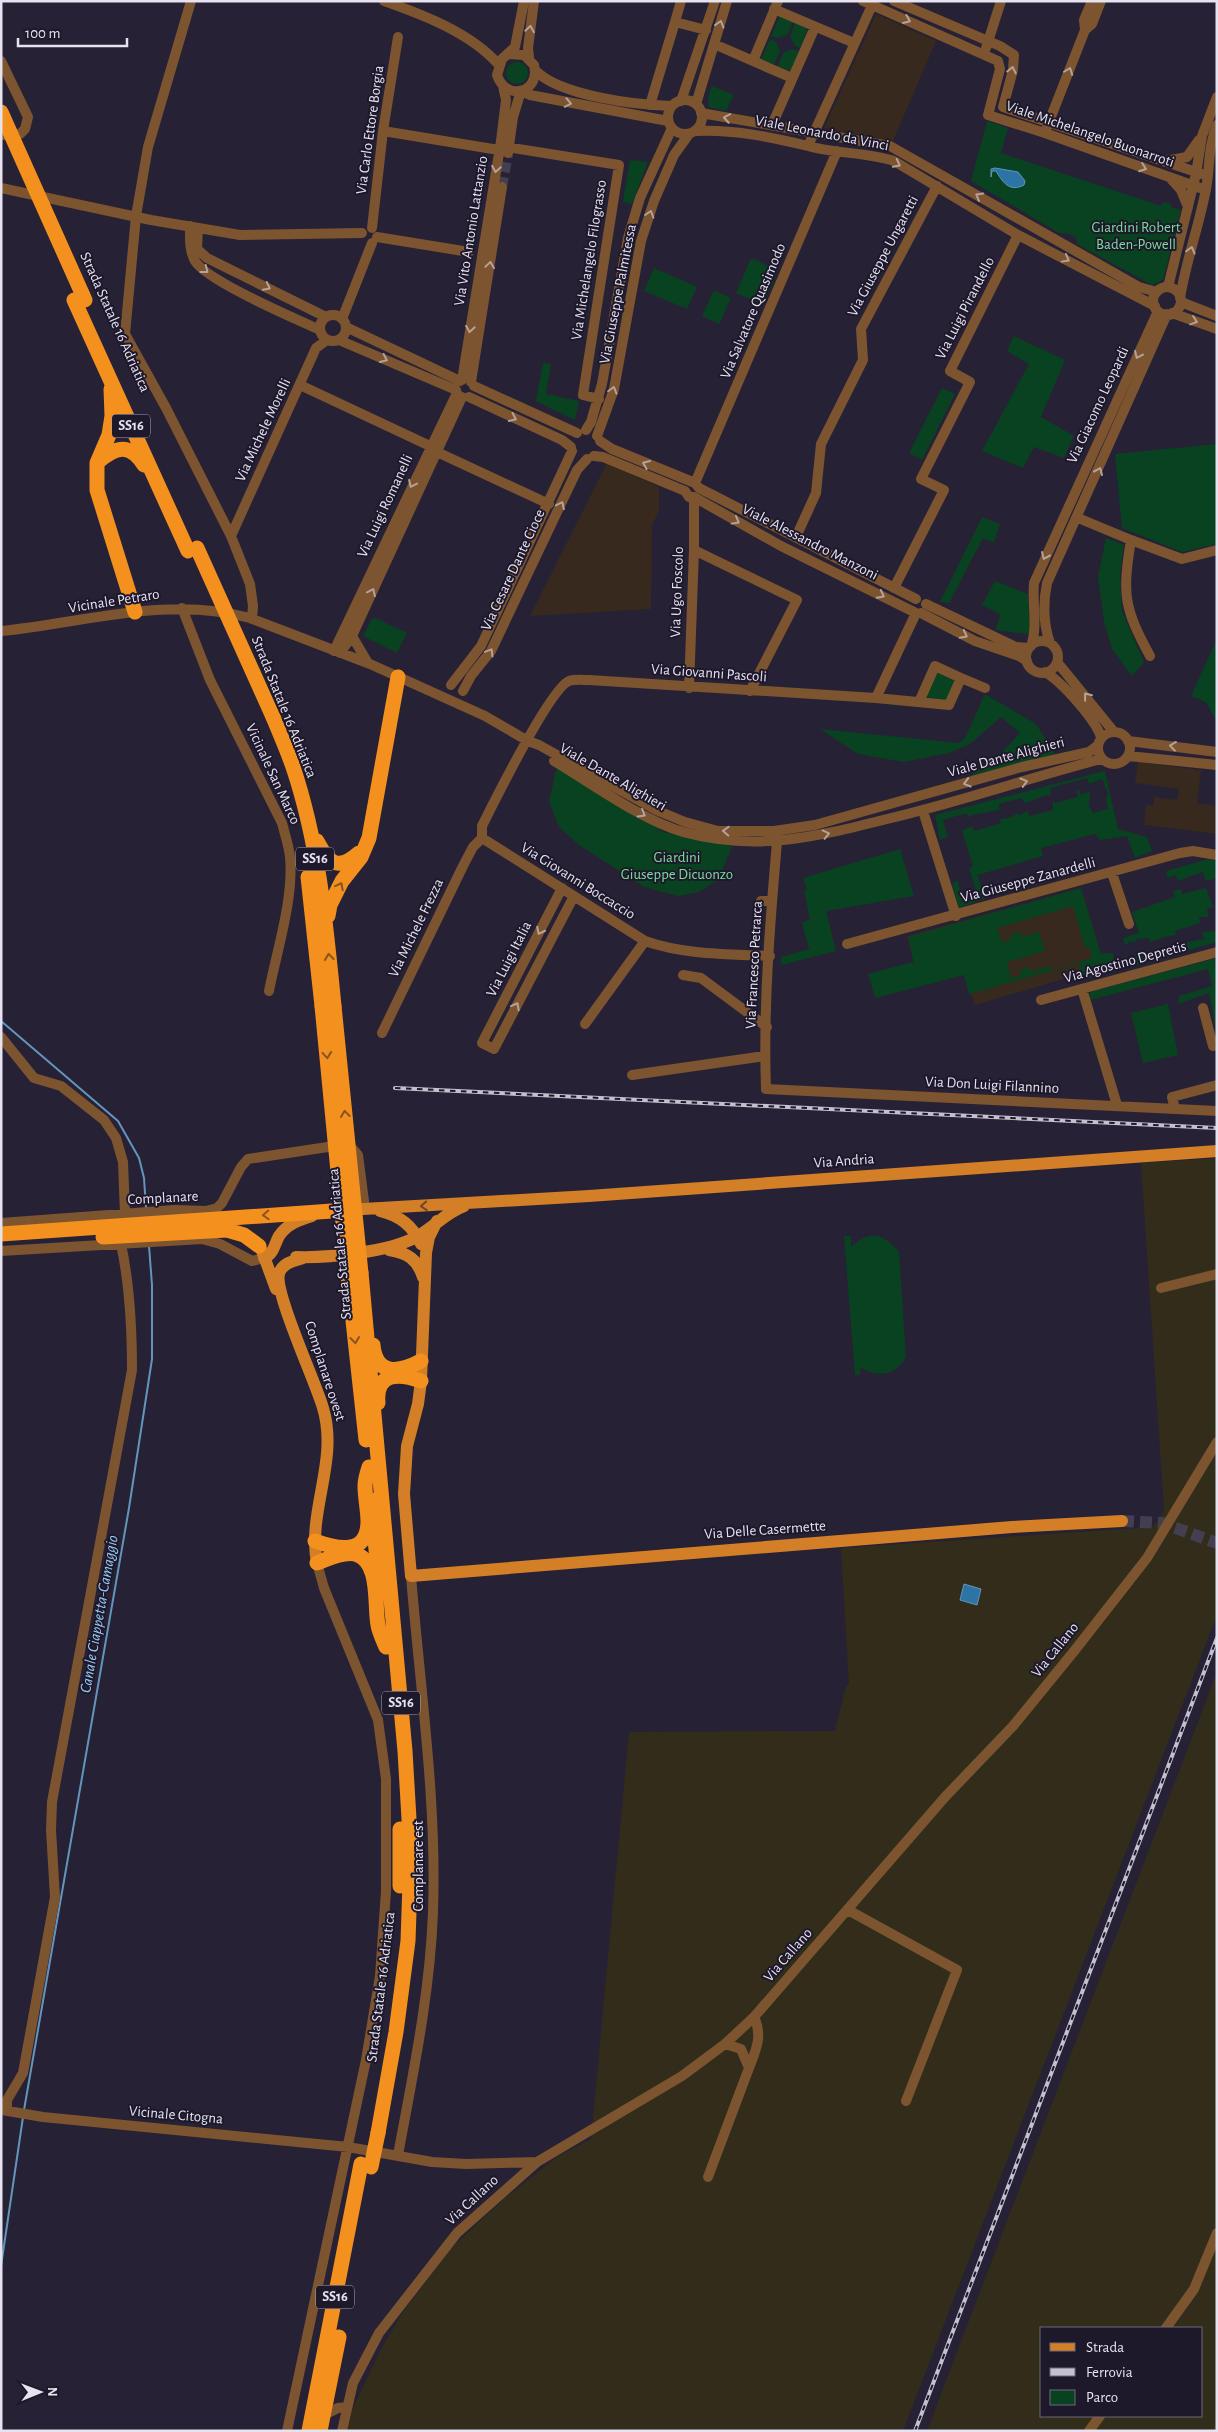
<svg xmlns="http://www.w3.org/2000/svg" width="1218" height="2432" font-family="'Alegreya Sans',sans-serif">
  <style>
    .industrial { fill: #322c1b; fill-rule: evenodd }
    .education { fill: #37291d }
    .green { fill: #084221; fill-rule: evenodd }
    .water { fill: #2b74a5; stroke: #6395bc }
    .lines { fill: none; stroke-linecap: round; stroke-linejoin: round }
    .stream { stroke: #6395bc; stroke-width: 2 }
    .minor-tunnel { stroke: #443e51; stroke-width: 10; stroke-dasharray: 10 5; stroke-linecap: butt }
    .major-tunnel { stroke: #443e51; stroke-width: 12; stroke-dasharray: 12 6; stroke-linecap: butt }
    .minor { stroke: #7c542f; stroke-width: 10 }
    .major { stroke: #d27f28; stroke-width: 12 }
    .highway { stroke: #f4901d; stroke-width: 15 }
    .rail-casing { stroke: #c4c0cf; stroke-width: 4 }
    .rail { stroke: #1e182b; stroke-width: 2; stroke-dasharray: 5.5; stroke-linecap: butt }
    .highway-bridge { stroke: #f4901d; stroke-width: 15 }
    .oneway { stroke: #b6a299 }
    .oneway2 { stroke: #895424 }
    .oneway3 { stroke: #6f462a }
    .labels { text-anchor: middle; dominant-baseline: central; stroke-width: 4; stroke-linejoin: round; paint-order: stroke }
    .shield { fill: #1e182b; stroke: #aaa5b5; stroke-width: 1 }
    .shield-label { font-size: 14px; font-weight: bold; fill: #e6e2f0 }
    .street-label { font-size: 15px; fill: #e6e2f0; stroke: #1e182b }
    .park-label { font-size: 15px; fill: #7bde9b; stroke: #1e182b }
    .water-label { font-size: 16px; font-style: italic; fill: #97ccf6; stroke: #1e182b }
  </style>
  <rect width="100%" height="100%" fill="#272135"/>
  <path class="industrial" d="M1217,1158V1615L903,2431H347L353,2408L380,2351L403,2312L453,2246L506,2197L557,2157L591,2139L629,1732L835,1731L846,1687L849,1684L841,1548L1153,1527L1164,1510L1141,1163Z
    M1217,1672V2431H927L947,2378ZM1042,2328H1202V2416H1042Z"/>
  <path class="education" d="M876,14L936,41L893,141L824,128Z
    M607,463L659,487V511L652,525L651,609L530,616Z
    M1138,762L1201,770L1197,803L1217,806V834L1144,825L1146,805L1153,806L1154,797L1177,800L1179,789L1135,783Z
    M1081,888L1101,954L1112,953L1115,970L1083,979L1080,974L975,1005L964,974L920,986L907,936Z"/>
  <path class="green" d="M780,16L793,22L787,35L778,38L771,36Z
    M795,23L808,28L800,48L795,46L790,37Z
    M770,39L776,42L780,51L774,64L761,59Z
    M793,49L799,51L790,71L777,66L784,52Z
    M506 73a11 11 0 1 1 22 0a11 11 0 1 1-22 0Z
    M712,86L734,95L726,111L709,107L708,97Z
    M987,121L1008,128L1001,153L1161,206L1163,202L1172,204L1171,207L1181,210L1163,280L1152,285L1077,244L1076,238L1069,234L1059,233L971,181Z
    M630,160L648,162L632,204L623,202Z
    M751,258L778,270L763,305L736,293Z
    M654,268L697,287L687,309L644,291Z
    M714,290L731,298L719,324L702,316Z
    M1014,336L1065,360L1041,417L1074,436L1064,458L1034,447L1023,468L982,451L1029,364L1007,351Z
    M543,363L551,364L546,394L579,401L575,420L536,401Z
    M942,388L955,394L922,460L909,453Z
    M1217,444V544L1182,552L1122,528L1115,454Z
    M982,517L1000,524L994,543L983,538L949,603L940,602Z
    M1106,538L1124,545L1120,574L1122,611L1144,662L1132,676L1112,649L1104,621L1098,577Z
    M995,581L1028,594L1030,634L995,630L1001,615L982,605Z
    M373,617L407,633L397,653L363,636Z
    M1217,639V722L1206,702L1191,696Z
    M938,669L958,679L949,700L925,697Z
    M985,694L1036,724L1055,754L965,779L995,760L1020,733L1001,717L970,744L949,753L904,762L858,754L820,729L959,743L965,738Z
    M557,767L611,797L663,832L732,846L719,879L699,892L678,896L644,887L579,845L559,827L549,801Z
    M1105,771L1118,829L1147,837L1152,851L1135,858L1127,836L1100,840L1095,834L1041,848L1043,856L978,875L984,899L959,908L952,883L958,881L961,896L976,891L969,868L973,866L962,831L972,826L974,831L1001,823L1000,819L1009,818L1018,813L1019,815L1027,811L1030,816L1053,810V801L1055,803L1078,797L1076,790H1079L1081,795L1090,791L1089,805L1093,813L1108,809L1106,799L1108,794L1102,779L1089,784L1087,778L1050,788L1051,796L1046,795L1025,803L1021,798L999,804V810L972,815L968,818L967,813L943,820L948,837L940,840L935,815Z
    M900,849L914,896L826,911L836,951L781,965V957L809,949L802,923L810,919L804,891L807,890L803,878Z
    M1208,859L1217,861V878L1206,881L1203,872L1178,881L1176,875L1168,878L1166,871Z
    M1081,888L1101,954L1113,953L1116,971L1084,979L1079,963L969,994L964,975L875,998L868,974L913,962L915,968L908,937ZM1073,906L1085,948L1089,947L1092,958L1052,970L1051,966L1031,972L1030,967L1020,970L1021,975L1011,978L1007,962L1045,951L1039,932L1022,937L1020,932L1010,935L1011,940L1002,942L997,928Z
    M1206,888L1213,907L1207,909L1209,917H1199L1200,923L1175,931L1176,935L1164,937L1162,940L1161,938L1150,942L1149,938L1136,939L1137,941L1128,942V944L1125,945L1123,938L1139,933L1132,912L1175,897L1173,891L1181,889L1182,894Z
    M1217,931V942L1126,968L1123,957L1126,956L1127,960L1153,951L1155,957L1180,950L1178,944L1204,939L1202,932Z
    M1217,958V1036L1209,993L1178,1004L1179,996L1212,986L1208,969L1090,1000V992Z
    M1168,1004L1178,1055L1143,1063L1131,1013Z
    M844,1236H851V1247C870,1229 883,1233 899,1252L906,1357C895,1376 877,1378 860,1367V1375H855Z"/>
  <path class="water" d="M995,168L1018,172L1025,181L1024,185C1009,193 1002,181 996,171H992L991,177V169Z
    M964,1584L981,1589L977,1605L960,1600Z"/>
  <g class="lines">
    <path class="stream" d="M1,1021L118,1121L139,1158L144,1178L146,1208
      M24,2110L129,1508L152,1359V1285L149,1246
      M1,2266L23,2117"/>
    <path class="minor-tunnel" d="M502,187L508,154"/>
    <path class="major-tunnel" d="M1122,1521L1162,1523L1217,1543"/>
    <path class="minor" d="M191,1L148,147L136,216L125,334L166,408L231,536L250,584L253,606L252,619
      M384,1C424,15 471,33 499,65
      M863,1L998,61L1000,69L988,115L1045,133L1206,190
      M894,1L1000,46L1014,55L1013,70L1003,107L1208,176
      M774,9L854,43
      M675,22L681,1
      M1085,30L1092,24L1101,1
      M714,44L792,78
      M986,48L1001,1
      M508,54L524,55L534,65C541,93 506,102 497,75L502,59L515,47L524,1
      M529,57L528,48L534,1
      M1,61L28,117L25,129L20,134L1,135
      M753,61L778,1
      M535,70C559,96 637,105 672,106
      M521,91L530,95L668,121
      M668 117a17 17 0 1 1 34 0a17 17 0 1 1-34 0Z
      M681,101L715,1
      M696,104L727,1
      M650,105L675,22L706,30
      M701,113L890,146L1139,287L1157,292
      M772,125L815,27
      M1047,127L1085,30L1084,20L1092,1
      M383,131L499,150
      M695,131C733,129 770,137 808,146C836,154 866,152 894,161L1018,235L1155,306
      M500,146L619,165L583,395L599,399
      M808,146L874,1
      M508,153L513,117L521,91
      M1166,161L1187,157L1199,140
      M1171,179L1181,190L1188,207
      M1,188L151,220L240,235L362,233
      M190,226C190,238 189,250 195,261C207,281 294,318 320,330
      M198,228L197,249L207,258L326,317
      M372,228L383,131L398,37
      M377,237L469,252
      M1168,287L1196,174L1202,136L1217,97
      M1153 301a14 14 0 1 1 28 0a14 14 0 1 1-28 0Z
      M1180,298C1186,261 1199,226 1206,189C1210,168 1208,146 1217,125
      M1181,302L1217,316
      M1172,313L1217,329
      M320 328a13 13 0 1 1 26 0a13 13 0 1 1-26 0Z
      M342,319L372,243
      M346,327L460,381
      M339,340L456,390
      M462,380L501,141L506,100L503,86
      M471,382L502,187
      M300,385L430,446
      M474,386L577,433
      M469,397L562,440L571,447
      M586,430L591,422L602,384L628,238L640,198L672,128
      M597,436L614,389L641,241L654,201L674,155L689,134
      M600,441L612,449L695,483L699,488L916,599
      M437,452L549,504
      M594,456L603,457L685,491L689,497H694L781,546L914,612
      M695,483L837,151
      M1078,518L1131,540C1122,595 1124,608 1150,656
      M231,536L316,348L327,340
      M796,537L816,493L821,444L863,360L861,329L937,186
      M1131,540L1182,559L1217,550
      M694,550L797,600L750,691
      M894,588L944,490L921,479L970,382L950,371L1018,235
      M926,604L1016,647L1029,648
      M182,608L210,680L282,823C285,835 289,846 290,857C294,898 277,950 269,991
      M921,613L975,641L1019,656L1027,661
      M1,631C83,623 168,595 250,618L370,664L485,716L528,741L539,745L656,810L685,822L718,831H774L815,825L1022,767L1089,752L1097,746
      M352,636L368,663
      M1026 657a16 16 0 1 1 32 0a16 16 0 1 1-32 0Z
      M1050,643C1043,623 1043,603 1047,583L1167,314
      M1031,646C1038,627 1032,604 1034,583L1158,311
      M334,651L457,393
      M340,653L352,636L462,397
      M1057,662L1114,732
      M1045,672C1062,682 1095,719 1101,737
      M451,685L481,646L572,451
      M689,688L694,550V497
      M463,691L471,676L491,651L577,470L587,459
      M876,698L916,613
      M919,702L935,666L961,678
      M1098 748a16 16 0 1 1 32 0a16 16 0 1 1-32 0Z
      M1128,741L1217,752
      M1128,756L1217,765
      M554,761C591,783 643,821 683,832C756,852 816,837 887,819C959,802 1029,778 1101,759
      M923,811L956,916
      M777,842C770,923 763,1007 766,1089L1217,1111
      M1112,873L1129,924
      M562,888L482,1043L494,1049L574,896
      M761,901H772
      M847,944L1180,853L1193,851L1217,855
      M770,956C728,954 685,955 645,941L482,838V826C494,802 550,689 569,681C575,679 583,680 589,680L876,698L949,705L961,678L985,688
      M683,975L701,978L767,1027
      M1082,989L1117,1105
      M1041,1000L1217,952
      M1203,1008L1213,1046L1217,1045
      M585,1024L645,941
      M382,1033L463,866L473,847L482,838
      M1,1037L34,1078L61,1086L104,1120L116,1138L123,1162L125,1214
      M632,1075L765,1056
      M1175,1109L1172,1097L1217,1085
      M1,1223L175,1210L206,1211L217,1208L222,1203L241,1167L248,1159L341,1145L352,1148L358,1155L365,1209
      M1,1251L202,1239L220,1244L252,1261L264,1258
      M1161,1288L1217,1274
      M848,1910L957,1970L906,2101
      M725,2044L741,2049L749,2068C756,2050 763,2036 754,2017
      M2,2110L43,2117L348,2147L432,2162L466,2164L537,2162
      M7,2111V2100L23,2073L55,1897L51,1830L52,1802L132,1370C132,1327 130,1286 121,1244
      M398,2155C413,2074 430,1994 433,1912C437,1800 420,1688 411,1576
      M708,2177L749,2068
      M1166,2328L1194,2289L1217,2233
      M328,2413L338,2408L347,2407
      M287,2431L366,2060L380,1976L386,1891V1779L378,1720L324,1588L317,1563
      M342,2431L353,2383L379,2333L457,2233L537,2162L682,2076L725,2044L754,2017L945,1797L1013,1726L1075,1650L1147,1558L1217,1442
      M1089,2431L1100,2416"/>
    <path class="major" d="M346,1210L589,1196L1217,1151
      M380,1211C400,1216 412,1225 421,1244
      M437,1221L429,1237L426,1253L421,1381L418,1404L407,1446L404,1494L411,1576L1012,1527L1122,1521
      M389,1250C408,1253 417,1259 423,1277
      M262,1251L276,1289
      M296,1257C327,1258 390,1252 416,1237C433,1228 445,1213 464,1206
      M264,1258C274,1254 274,1245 279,1236C287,1224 299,1220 312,1216
      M303,1258C293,1261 282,1263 279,1274C274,1292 316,1383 323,1408C339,1461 307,1511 317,1563"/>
    <path class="highway" d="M74,300L188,551
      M111,389L112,416L109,435L97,463V490L135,612
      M98,462C116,446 130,443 144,465
      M273,717C280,734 287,750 293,767C319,844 326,925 334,1006
      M317,841C329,863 337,872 359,853
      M308,877L322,1006
      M328,916L330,905L342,881L361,857L369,838L398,677
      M1,1234L332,1211
      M103,1237L227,1230L244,1235L259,1246
      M361,1273L405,1751L411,1853L408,1941L396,2032L378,2133
      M348,1275L366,1440
      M373,1345C376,1377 400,1372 421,1361
      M378,1403C375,1372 399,1373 421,1381
      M371,1500L380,1589
      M315,1541C337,1549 367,1556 368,1522C368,1510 365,1498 365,1486C365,1480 367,1473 369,1467
      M317,1563C328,1559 343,1551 355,1554C381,1561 374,1605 378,1625C379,1632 383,1640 386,1647
      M400,1886V1829
      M309,2431L361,2164
      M320,2431L339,2337"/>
    <g class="rail-casing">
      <path id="rail" d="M395,1088L1217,1128
        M915,2431L1217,1638"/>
    </g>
    <use href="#rail" class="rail"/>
    <path class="highway-bridge" d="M1,112L85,300
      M197,548L273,717
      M322,1006L348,1275
      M334,1006L361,1273
      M371,2167L378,2133"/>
  </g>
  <defs><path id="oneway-chevron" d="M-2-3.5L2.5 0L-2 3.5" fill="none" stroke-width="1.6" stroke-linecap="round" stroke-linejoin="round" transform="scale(1.25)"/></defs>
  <g class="oneway">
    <use href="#oneway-chevron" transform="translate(907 20) rotate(23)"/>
    <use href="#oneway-chevron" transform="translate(720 24) rotate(-73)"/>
    <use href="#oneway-chevron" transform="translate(530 29) rotate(-81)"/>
    <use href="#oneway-chevron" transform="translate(1012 70) rotate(-78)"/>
    <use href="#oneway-chevron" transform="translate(1069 71) rotate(-69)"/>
    <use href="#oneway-chevron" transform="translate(568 103) rotate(11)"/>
    <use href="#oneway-chevron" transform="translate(727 118) rotate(-170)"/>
    <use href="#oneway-chevron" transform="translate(897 164) rotate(27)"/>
    <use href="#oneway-chevron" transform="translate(1143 168) rotate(20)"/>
    <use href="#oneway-chevron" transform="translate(496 169) rotate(99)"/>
    <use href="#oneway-chevron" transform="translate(979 196) rotate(-150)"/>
    <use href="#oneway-chevron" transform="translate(650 214) rotate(-72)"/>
    <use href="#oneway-chevron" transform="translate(1191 250) rotate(-75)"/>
    <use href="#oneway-chevron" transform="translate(1066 259) rotate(29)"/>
    <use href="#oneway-chevron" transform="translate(490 265) rotate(-82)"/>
    <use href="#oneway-chevron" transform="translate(205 270) rotate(38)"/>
    <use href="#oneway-chevron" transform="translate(267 287) rotate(27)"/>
    <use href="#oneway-chevron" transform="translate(1194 321) rotate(19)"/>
    <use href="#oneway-chevron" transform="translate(470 329) rotate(99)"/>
    <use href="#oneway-chevron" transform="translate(1138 355) rotate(115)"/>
    <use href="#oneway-chevron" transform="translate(384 359) rotate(25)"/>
    <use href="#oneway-chevron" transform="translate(613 390) rotate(-74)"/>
    <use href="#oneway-chevron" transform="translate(513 418) rotate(25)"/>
    <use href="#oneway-chevron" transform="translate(646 464) rotate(-157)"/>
    <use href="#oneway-chevron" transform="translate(1099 471) rotate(-66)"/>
    <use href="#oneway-chevron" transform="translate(412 484) rotate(115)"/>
    <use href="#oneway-chevron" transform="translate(561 505) rotate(-64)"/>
    <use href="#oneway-chevron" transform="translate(736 521) rotate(29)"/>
    <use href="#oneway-chevron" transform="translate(1045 556) rotate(114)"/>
    <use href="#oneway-chevron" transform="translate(372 592) rotate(-65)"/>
    <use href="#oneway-chevron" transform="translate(881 595) rotate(27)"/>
    <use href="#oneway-chevron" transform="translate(964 635) rotate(27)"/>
    <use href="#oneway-chevron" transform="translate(490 652) rotate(-59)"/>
    <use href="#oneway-chevron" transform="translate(1087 696) rotate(-128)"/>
    <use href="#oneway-chevron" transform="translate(1173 746) rotate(-173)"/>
    <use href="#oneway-chevron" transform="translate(1024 782) rotate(-16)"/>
    <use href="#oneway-chevron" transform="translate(967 783) rotate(164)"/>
    <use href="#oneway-chevron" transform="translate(642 814) rotate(31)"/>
    <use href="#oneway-chevron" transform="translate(726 831) rotate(-177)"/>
    <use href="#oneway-chevron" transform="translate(826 834) rotate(-13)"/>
    <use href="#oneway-chevron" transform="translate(540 931) rotate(117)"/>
    <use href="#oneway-chevron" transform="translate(516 1006) rotate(-62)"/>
  </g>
  <g class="oneway2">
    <use href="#oneway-chevron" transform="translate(340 886) rotate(-62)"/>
    <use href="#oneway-chevron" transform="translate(329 957) rotate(-96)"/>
    <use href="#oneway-chevron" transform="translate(327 1055) rotate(85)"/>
    <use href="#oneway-chevron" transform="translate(345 1114) rotate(-96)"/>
    <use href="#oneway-chevron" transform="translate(266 1215) rotate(177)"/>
    <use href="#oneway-chevron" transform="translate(355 1340) rotate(84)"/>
  </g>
  <use class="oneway3" href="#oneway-chevron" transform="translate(424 1206) rotate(176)"/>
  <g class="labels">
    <g class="shield">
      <rect x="112" y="414.5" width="38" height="23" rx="4"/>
      <rect x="296" y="847.5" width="38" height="23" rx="4"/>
      <rect x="382" y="1691.5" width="38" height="23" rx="4"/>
      <rect x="316" y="2285.5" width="38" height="23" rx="4"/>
    </g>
    <g class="shield-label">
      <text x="131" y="426">SS16</text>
      <text x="315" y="859">SS16</text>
      <text x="401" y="1703">SS16</text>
      <text x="335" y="2297">SS16</text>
    </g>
    <g class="street-label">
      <text transform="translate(370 130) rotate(-82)">Via Carlo Ettore Borgia</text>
      <text transform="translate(822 133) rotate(11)">Viale Leonardo da Vinci</text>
      <text transform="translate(1090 134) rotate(19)">Viale Michelangelo Buonarroti</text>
      <text transform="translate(471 231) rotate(-81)">Via Vito Antonio Lattanzio</text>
      <text transform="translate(883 256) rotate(-62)">Via Giuseppe Ungaretti</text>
      <text transform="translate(589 260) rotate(-81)">Via Michelangelo Filograsso</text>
      <text transform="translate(618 294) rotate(-79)">Via Giuseppe Palmitessa</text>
      <text transform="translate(965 308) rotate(-63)">Via Luigi Pirandello</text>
      <text transform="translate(753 311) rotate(-67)">Via Salvatore Quasimodo</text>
      <text transform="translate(115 322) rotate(66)">Strada Statale 16 Adriatica</text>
      <text transform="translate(1098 405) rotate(-65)">Via Giacomo Leopardi</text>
      <text transform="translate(263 430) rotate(-65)">Via Michele Morelli</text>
      <text transform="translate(385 506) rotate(-65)">Via Luigi Romanelli</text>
      <text transform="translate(810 542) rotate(27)">Viale Alessandro Manzoni</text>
      <text transform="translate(513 570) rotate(-65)">Via Cesare Dante Cioce</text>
      <text transform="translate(677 592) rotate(-88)">Via Ugo Foscolo</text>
      <text transform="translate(114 601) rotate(-9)">Vicinale Petraro</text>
      <text transform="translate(709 673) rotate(4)">Via Giovanni Pascoli</text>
      <text transform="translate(284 707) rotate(68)">Strada Statale 16 Adriatica</text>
      <text transform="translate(1006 757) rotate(-15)">Viale Dante Alighieri</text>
      <text transform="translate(273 774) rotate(65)">Vicinale San Marco</text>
      <text transform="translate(613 777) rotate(30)">Viale Dante Alighieri</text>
      <text transform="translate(1028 880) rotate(-15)">Via Giuseppe Zanardelli</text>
      <text transform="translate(578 881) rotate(32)">Via Giovanni Boccaccio</text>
      <text transform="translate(416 928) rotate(-64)">Via Michele Frezza</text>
      <text transform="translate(509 959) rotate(-63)">Via Luigi Italia</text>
      <text transform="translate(1125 962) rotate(-15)">Via Agostino Depretis</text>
      <text transform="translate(754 965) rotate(-87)">Via Francesco Petrarca</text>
      <text transform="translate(992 1085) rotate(3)">Via Don Luigi Filannino</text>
      <text transform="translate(844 1161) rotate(-4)">Via Andria</text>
      <text transform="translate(163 1198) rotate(-3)">Complanare</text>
      <text transform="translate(340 1244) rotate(-95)">Strada Statale 16 Adriatica</text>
      <text transform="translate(325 1371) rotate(72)">Complanare ovest</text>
      <text transform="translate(765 1530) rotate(-4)">Via Delle Casermette</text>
      <text transform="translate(1055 1650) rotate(-51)">Via Callano</text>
      <text transform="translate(418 1866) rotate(-90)">Complanare est</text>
      <text transform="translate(788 1955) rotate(-49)">Via Callano</text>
      <text transform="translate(381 1987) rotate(-83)">Strada Statale 16 Adriatica</text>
      <text transform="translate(176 2115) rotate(5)">Vicinale Citogna</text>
      <text transform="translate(472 2200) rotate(-43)">Via Callano</text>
    </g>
    <g class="park-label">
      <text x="1136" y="227">Giardini Robert<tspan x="1136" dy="17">Baden-Powell</tspan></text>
      <text x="677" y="857">Giardini<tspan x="677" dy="17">Giuseppe Dicuonzo</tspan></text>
    </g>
    <g class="water-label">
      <text transform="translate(99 1614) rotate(-80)">Canale Ciappetta-Camaggio</text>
    </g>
  </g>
  <rect width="1218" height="2432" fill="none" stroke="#e6e2f0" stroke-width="5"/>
  <rect x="1040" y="2327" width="162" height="90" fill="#1e182b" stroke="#6e697a"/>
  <rect x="1050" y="2343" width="25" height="8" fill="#d27f28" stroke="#6e697a"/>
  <text x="1086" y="2352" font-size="15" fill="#e6e2f0">Strada</text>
  <rect x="1050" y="2368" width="25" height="8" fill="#c4c0cf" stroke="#6e697a"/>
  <text x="1086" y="2377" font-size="15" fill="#e6e2f0">Ferrovia</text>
  <rect x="1050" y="2390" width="25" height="15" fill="#084221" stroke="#6e697a"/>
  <text x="1086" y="2402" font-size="15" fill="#e6e2f0">Parco</text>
  <g transform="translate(40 2392) rotate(89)" stroke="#1e182b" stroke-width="4" paint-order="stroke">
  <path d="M0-4L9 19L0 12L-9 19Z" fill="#e6e2f0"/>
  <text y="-8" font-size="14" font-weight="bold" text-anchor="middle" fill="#e6e2f0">N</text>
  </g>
  <path d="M18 38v8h109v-8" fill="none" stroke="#e6e2f0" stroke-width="2.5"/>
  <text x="25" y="38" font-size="15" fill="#e6e2f0" stroke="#1e182b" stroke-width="4" paint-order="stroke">100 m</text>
</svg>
